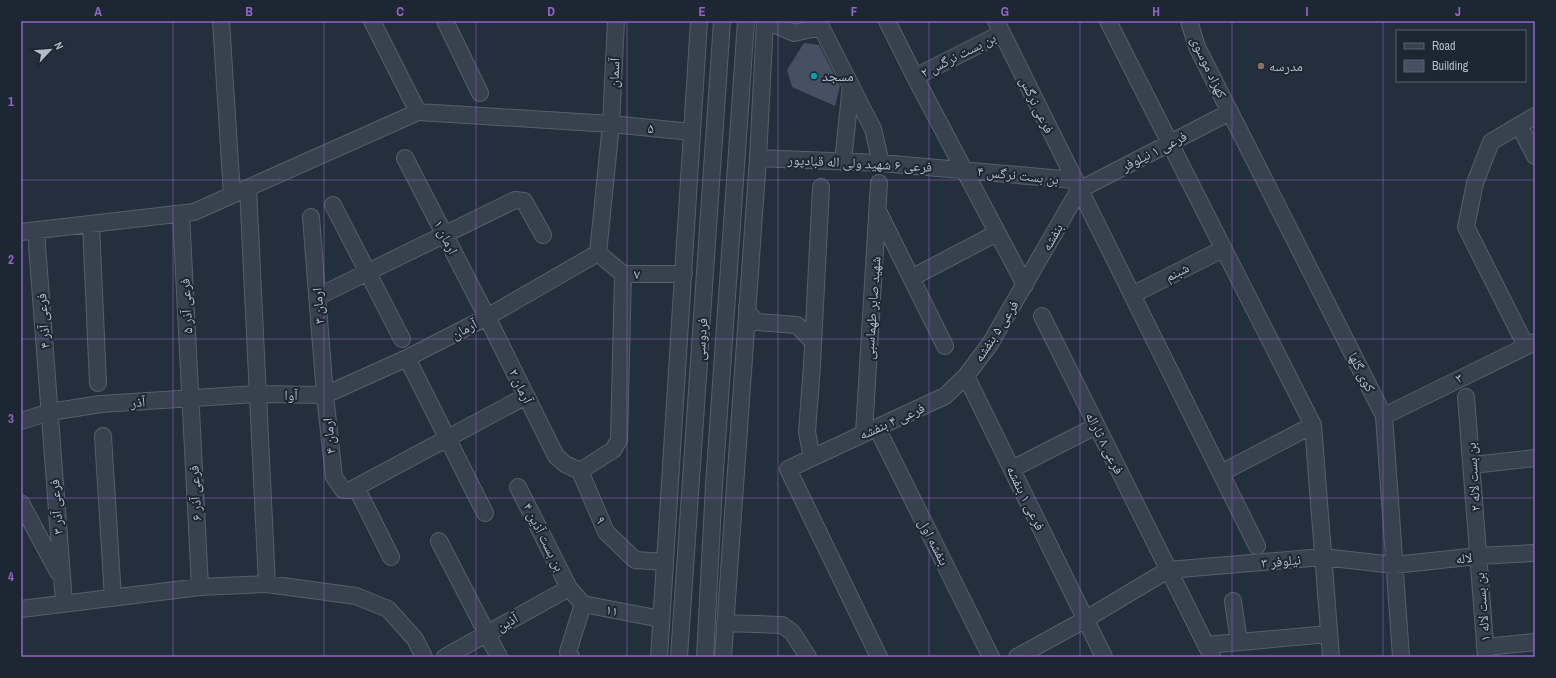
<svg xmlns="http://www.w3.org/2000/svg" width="1556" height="678" font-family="'Archivo Narrow','Noto Naskh Arabic',sans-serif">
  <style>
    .building { fill: #455162 }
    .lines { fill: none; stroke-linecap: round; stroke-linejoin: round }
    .minor-casing { stroke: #565f6c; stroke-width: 18 }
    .minor { stroke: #38414e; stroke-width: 16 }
    .grid { fill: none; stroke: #9266c3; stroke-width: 1; stroke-opacity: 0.55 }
    .education-dot { fill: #8d6e63; stroke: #1d2633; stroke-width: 1.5 }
    .culture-dot { fill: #0f9aa8; stroke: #1d2633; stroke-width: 1.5 }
    .labels { text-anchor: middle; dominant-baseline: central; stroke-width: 4; stroke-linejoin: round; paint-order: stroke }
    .street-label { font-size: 14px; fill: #b4bcc9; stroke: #1d2633 }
    .poi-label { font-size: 14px; fill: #b4bcc9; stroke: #1d2633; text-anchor: start }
    .neatline { fill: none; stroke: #9266c3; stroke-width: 1.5 }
    .grid-label { font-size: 13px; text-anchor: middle; font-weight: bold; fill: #9266c3 }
  </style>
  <rect width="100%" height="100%" fill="#242f3e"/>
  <path class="building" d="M804,43L819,45L840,86L835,106L792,87L787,70Z"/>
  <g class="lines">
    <g class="minor-casing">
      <path id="minor" d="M221,21L232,195
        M372,21L418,112
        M445,21L480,93
        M767,21L794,33L821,27L873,129L881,163
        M887,21L915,77L1025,285
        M996,21L1257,546
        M1108,21L1313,425L1331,657
        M1189,21L1197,47L1384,416L1401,657
        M915,77L1002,33
        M1519,125L1535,156
        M405,158L487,317L556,456L565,464L580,471L606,532L635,560L665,562
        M758,158L881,163L1074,180
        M843,162L851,85
        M248,188L267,584
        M1079,190L1230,112
        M333,205L402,339
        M878,211L945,346
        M181,214L200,587
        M311,217L325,395L334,477L343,490H351L526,396
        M91,224L98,383
        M38,230L37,245L64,603
        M21,232L194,212L418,112L611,124L692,132
        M598,253L611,124L616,21
        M598,253L623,274H684
        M911,278L997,233
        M1132,295L1223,249
        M317,297L515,200L524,201L543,235
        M747,307L749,314L757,322L797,325L813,342
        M1042,316L1212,657
        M1526,346L1466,227L1475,183L1491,142L1535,116
        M407,358L485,513
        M966,376L1104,657
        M1466,397L1486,657
        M1384,416L1535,342
        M21,421L50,412L101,404L257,394L325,395L407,358L487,317L598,253
        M877,428L991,657
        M864,433L879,183
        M103,436L113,598
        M812,458L807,432L812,365L821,187
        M1473,465L1535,458
        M1012,469L1096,426
        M580,471L613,450L619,440L623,274
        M1221,473L1313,425
        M356,487L391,557
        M518,487L569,588L583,604L661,619
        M21,503L58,572
        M439,541L499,657
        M1233,601L1239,642
        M21,609L200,587L267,584L356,596L388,609L415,639L424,657
        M725,623L782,625L792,632L808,657
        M1206,645L1329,634
        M1485,647L1535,642
        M445,657L569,588
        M571,657L568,652L583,604
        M659,657L699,21
        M679,657L722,21
        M705,657L714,485L746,21
        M723,657L758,158L765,21
        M879,657L788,469L945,396L966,376L990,344L1079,190
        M1017,657L1086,619L1168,570L1323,557L1394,565L1478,556L1535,553"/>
    </g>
    <use href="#minor" class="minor"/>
  </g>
  <path class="grid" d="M173,21V657M324,21V657M476,21V657M627,21V657M778,21V657M929,21V657M1080,21V657M1232,21V657M1383,21V657M21,180H1535M21,339H1535M21,498H1535"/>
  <circle class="education-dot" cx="1261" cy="66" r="4"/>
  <circle class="culture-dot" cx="814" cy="76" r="4"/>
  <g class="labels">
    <g class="street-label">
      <text transform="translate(958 55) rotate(-27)">بن بست نرگس ۲</text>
      <text transform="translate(1209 67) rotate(65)">کهزاد موسوی</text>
      <text transform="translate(614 73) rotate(-87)">آسمان</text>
      <text transform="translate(1037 105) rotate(64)">فرعی نرگس</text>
      <text transform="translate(651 128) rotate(6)">۵</text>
      <text transform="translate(1154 151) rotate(-27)">فرعی ۱ نیلوفر</text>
      <text transform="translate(860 163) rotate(3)">فرعی ۶ شهید ولی اله قبادپور</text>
      <text transform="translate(1018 175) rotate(6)">بن بست نرگس ۴</text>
      <text transform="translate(446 237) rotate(63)">ارمان ۱</text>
      <text transform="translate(1052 237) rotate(-61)">بنفشه</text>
      <text transform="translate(1177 272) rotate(-27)">شبنم</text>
      <text transform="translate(637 274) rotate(1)">۷</text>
      <text transform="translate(186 306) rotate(-93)">فرعی آذر ۵</text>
      <text transform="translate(318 306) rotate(-94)">ارمان ۳</text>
      <text transform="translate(872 308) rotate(-86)">شهید صابر طهماسبی</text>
      <text transform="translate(43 321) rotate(-94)">فرعی آذر ۴</text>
      <text transform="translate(464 329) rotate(-28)">آرمان</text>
      <text transform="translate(996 331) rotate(-57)">فرعی ۵ بنفشه</text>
      <text transform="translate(701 339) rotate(-86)">فردوسی</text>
      <text transform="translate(1362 372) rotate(63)">کوی گلها</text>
      <text transform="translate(1459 378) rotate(-26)">۳</text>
      <text transform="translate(521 386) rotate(64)">آرمان ۲</text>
      <text transform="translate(291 395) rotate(1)">آوا</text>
      <text transform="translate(138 402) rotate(-4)">آذر</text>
      <text transform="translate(892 421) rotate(-24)">فرعی ۴ بنفشه</text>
      <text transform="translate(329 436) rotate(-96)">ارمان ۴</text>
      <text transform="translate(1105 443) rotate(63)">فرعی ۸ ثاراله</text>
      <text transform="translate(1473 477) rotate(-94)">بن بست لاله ۲</text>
      <text transform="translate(195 493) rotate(-93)">فرعی آذر ۶</text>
      <text transform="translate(1026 498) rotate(64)">فرعی ۱ بنفشه</text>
      <text transform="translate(56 507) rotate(-94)">فرعی آذر ۳</text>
      <text transform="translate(601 520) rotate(67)">۹</text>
      <text transform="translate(544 537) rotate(63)">بن بست آذین ۴</text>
      <text transform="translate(934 542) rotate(63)">بنفشه اول</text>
      <text transform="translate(1464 558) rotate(-6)">لاله</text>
      <text transform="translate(1281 561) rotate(-5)">نیلوفر ۳</text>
      <text transform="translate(1482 607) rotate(-95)">بن بست لاله ۱</text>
      <text transform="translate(612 610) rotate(11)">۱۱</text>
      <text transform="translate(507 622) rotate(-29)">آذین</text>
    </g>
    <g class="poi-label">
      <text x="1269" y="66">مدرسه</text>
      <text x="822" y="76">مسجد</text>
    </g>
  </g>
  <rect width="1556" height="678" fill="none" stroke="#1d2633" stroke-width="44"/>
  <rect x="1396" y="30" width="130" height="52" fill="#1d2633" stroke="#59626f"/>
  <rect x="1404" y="43" width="20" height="6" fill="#38414e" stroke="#59626f"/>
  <text x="1432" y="50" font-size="12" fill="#b4bcc9">Road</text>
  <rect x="1404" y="60" width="20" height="12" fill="#455162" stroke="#59626f"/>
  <text x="1432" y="70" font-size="12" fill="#b4bcc9">Building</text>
  <g transform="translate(50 50) rotate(64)" stroke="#1d2633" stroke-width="3" paint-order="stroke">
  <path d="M0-3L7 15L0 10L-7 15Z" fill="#b4bcc9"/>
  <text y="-6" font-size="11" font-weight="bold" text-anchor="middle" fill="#b4bcc9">N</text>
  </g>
  <rect x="22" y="22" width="1512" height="634" class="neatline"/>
  <g class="grid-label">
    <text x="98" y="16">A</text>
    <text x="249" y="16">B</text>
    <text x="400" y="16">C</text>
    <text x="551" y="16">D</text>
    <text x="702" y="16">E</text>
    <text x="854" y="16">F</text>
    <text x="1005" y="16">G</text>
    <text x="1156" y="16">H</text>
    <text x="1307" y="16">I</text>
    <text x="1458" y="16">J</text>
    <text x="11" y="106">1</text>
    <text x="11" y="264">2</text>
    <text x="11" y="423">3</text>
    <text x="11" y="581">4</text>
  </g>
</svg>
